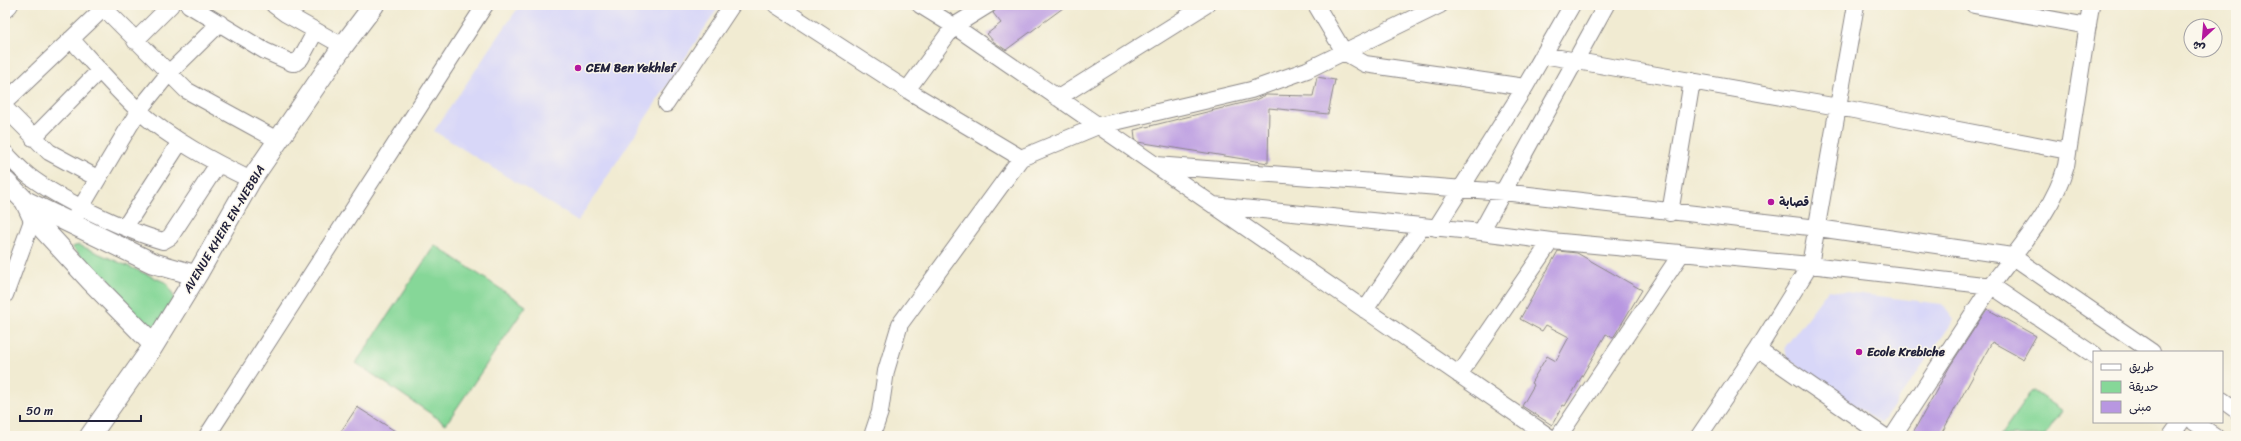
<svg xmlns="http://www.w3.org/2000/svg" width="2241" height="441" font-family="Sriracha,'Playpen Sans Arabic',sans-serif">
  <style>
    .built { fill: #d8d7f8 }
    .green { fill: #86d798; stroke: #547c6a }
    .building { fill: #b897e1 }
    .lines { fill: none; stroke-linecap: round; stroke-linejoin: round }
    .minor-casing { stroke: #8a8686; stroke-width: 18 }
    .major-casing { stroke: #8a8686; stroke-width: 22 }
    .minor { stroke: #fff; stroke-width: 16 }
    .major { stroke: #fff; stroke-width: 20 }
    .poi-dot { fill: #b5179e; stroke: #fbf7ec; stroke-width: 1.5 }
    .labels { text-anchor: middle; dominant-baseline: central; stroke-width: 3; stroke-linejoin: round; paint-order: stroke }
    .poi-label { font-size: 12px; font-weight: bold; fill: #22223b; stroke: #fbf7ec; text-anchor: start }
    .street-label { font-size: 12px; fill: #22223b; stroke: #fbf7ec }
  </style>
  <rect width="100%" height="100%" fill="#fbf7ec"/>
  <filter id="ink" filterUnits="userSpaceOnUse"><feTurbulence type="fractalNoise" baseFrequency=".025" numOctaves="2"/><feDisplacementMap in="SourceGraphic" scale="8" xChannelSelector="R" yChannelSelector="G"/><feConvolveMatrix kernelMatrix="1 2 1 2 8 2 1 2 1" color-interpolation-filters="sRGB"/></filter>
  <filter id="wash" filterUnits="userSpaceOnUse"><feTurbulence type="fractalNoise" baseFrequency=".012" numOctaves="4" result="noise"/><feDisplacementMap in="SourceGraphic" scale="16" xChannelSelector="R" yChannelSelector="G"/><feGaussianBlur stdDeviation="0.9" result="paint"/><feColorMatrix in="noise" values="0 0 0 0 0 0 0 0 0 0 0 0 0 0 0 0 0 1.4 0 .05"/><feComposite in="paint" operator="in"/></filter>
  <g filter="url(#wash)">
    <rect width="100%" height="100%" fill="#f1ebd2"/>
    <path class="built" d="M520,5H720L578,221L434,131Z
      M1828,290L1942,304L1954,320L1881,424L1787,358L1785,347Z"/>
    <path class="green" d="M79,245L167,283L175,299L152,333L72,247Z
      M435,245L526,306L446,424L356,363Z
      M2032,390L2062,411L2045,436H2000Z"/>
    <g id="blocks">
      <path class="building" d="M999,5H1067L1006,50L994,42L987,34L1001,23L993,13Z
        M1317,77L1335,80L1328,114L1269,108L1268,163L1138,142L1135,139L1134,130L1255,100L1266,95L1313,96Z
        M1558,251L1577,253L1642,290L1613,338L1606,334L1565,406L1563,405L1552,425L1522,406L1534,385L1531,383L1547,356L1556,361L1569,337L1546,325L1542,331L1520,319Z
        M1987,309L2036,336L2023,359L1992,342L1940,436H1911L1950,366Z
        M357,407L403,436H338Z"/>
    </g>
  </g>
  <g filter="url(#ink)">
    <use href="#blocks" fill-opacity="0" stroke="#8a8686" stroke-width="1"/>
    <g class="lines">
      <g class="minor-casing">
        <path id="minor" d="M189,5L265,51L292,63H295L301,58L315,32
          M274,5L286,14L343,46
          M776,5L907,90L1021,158
          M920,5L954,26L1548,436
          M1316,5L1344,52L1365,64L1525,87
          M1974,5L2088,26
          M104,8L186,90L279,141
          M5,10L10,5
          M71,39C93,63 115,89 139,111C172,140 212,161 251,180
          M135,41L171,5
          M1543,55L1838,107L2068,151
          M907,90L954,26L988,5
          M1058,98L1206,5
          M5,102L107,5
          M666,104L732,5
          M5,108L49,152L97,178
          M33,138L100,70
          M5,153C13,161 20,169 29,176C59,199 126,231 163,241L170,237L218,164
          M1156,165L1503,192L1818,228L2012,256L2152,352
          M1213,205L1481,232L1551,241L1810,265L1992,286L2094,355
          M1670,213L1692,81
          M77,214L139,110L169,73L220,23
          M125,227L180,142
          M1436,228L1525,87L1572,5
          M1481,232L1606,5
          M5,295L33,218
          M1365,310L1421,227
          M1758,349L1884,436
          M1459,375L1551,241
          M2222,400L2236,410
          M2194,422L2215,436
          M207,436L485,5
          M872,436L880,412L886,371L900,324L1021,158L1098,126L1251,90L1307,70L1440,5
          M1559,436L1681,254
          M1699,436L1758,349L1810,265L1856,5
          M1893,436C1926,386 1958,336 1991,286C2018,248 2053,212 2066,166L2091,5
          M2171,436L2181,422"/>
      </g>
      <g class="major-casing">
        <path id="major" d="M5,181L25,201L33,218L91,281L151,342L152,348
          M25,201L153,263L195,275L198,273
          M90,436L152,348L198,273L251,180L343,46L374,5"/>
      </g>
      <use href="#minor" class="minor"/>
      <use href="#major" class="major"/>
    </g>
  </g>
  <g class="poi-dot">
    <circle cx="578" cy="68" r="4"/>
    <circle cx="1771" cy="202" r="4"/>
    <circle cx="1859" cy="352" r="4"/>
  </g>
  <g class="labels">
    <g class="poi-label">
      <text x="586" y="68">CEM Ben Yekhlef</text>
      <text x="1779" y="202">قصابة</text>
      <text x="1867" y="352">Ecole Krebiche</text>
    </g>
    <g class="street-label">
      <text transform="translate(224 229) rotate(-59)">AVENUE KHEIR EN-NEBBIA</text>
    </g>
  </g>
  <rect width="2241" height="441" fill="none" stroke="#fbf7ec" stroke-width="20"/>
  <rect x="2093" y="351" width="130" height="72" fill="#fbf7ec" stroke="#a4a2a5"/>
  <rect x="2101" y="364" width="20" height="6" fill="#ffffff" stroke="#a4a2a5"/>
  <text x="2129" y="371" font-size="12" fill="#22223b">طريق</text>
  <rect x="2101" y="381" width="20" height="12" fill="#86d798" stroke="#a4a2a5"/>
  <text x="2129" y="391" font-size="12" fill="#22223b">حديقة</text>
  <rect x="2101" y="401" width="20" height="12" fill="#b897e1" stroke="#a4a2a5"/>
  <text x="2129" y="411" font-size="12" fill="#22223b">مبنى</text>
  <g transform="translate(2203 38) rotate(206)"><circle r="19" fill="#fbf7ec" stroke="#a4a2a5"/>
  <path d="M0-3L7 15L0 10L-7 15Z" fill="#b5179e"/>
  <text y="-6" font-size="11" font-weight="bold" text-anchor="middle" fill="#22223b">ش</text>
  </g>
  <path d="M20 415v6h121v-6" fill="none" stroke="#22223b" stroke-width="2"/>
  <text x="26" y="415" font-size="12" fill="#22223b" stroke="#fbf7ec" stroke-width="3" paint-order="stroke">50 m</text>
</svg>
